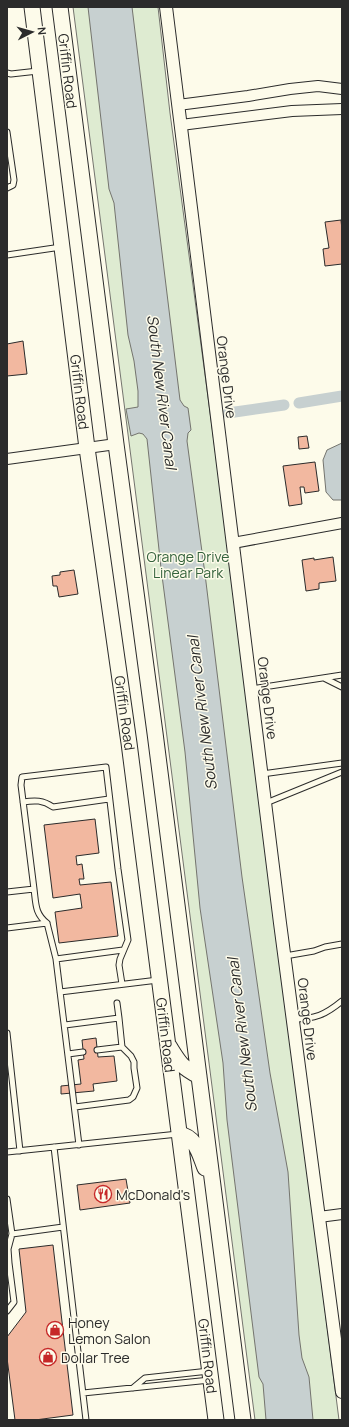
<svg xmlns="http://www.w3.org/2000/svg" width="349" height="1427" font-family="Manrope,sans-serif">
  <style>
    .green { fill: #deebd1; stroke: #74746e }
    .water { fill: #c7d0d0; stroke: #74746e }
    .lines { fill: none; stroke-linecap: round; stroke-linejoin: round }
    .canal { stroke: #c7d0d0; stroke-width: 11 }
    .building { fill: #f2b8a0; stroke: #2b2b2b }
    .service-casing { stroke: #2b2b2b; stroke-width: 7 }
    .minor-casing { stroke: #2b2b2b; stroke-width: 12 }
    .tertiary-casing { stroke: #2b2b2b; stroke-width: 14 }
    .primary-casing { stroke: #2b2b2b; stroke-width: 17 }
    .service { stroke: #fdfbea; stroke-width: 5 }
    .minor { stroke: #fdfbea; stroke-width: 10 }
    .tertiary { stroke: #fdfbea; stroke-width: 12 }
    .primary { stroke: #fdfbea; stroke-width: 15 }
    .labels { text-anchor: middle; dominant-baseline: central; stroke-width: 3; stroke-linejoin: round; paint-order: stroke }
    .street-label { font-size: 14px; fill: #2b2b2b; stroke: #fdfbea }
    .park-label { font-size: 14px; fill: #34623c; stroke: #fdfbea }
    .poi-label { font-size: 14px; fill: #2b2b2b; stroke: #fdfbea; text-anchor: start }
    .water-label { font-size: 15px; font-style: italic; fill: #2b2b2b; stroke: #fdfbea }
  </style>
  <rect width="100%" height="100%" fill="#fdfbea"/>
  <path class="green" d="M73,7H158L170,113L233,584L339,1420H255Z"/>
  <path class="water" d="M88,7H132L180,400L184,406L188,408L191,430L188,433L187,441L205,574L242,877L270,1073L288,1172L299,1335L302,1358L309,1377L313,1420H266L263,1384L259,1377L227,1120L223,1063L200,908L185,752L161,568L147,439L143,434L139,433L131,436L126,409L138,407V391L134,361L128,335L114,203L109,189Z
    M342,443V500H333L326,492L323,460L327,450Z"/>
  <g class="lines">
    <path class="canal" d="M299,403L342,396
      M228,413L284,405"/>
  </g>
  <path class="building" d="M341,220L342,230V264L325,266L323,249L329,248L325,222Z
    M23,341L27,374L7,376V344Z
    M307,436L309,448L299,449L298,437Z
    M315,462L319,491L305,493L304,487H300L302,504L289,506L283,466Z
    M333,557L336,581L319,583V589L306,591L302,560L314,558V560Z
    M74,570L78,594L59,597L57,586H53L52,576L60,575V572Z
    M95,819L99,853L76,856L77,865L82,864L84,879H79L80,885L111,882L118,936L59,943L55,912L82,908L80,894L53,898L44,825Z
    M96,1038L98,1057L114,1056L117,1081L93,1084L94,1091L61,1094V1086L81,1084L78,1060L84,1059L82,1040Z
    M126,1179L130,1203L80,1210L77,1185Z
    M53,1245L73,1415L35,1420H15L7,1358V1337L26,1312L19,1249Z"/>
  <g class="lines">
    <g class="service-casing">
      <path id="service" d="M7,73L11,74L38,71
        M7,132L14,180L13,185L7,188
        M7,255L61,247
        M324,678L342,687
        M251,689L342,675
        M262,774L342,763
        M23,802C35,800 43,800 53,807L109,799
        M266,803L342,772
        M34,889L21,785L22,777L106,767L118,869L128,940L120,959L119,965L122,984
        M7,892L34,889C36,904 35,914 47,923
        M7,928L47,923L56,959L79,1145
        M285,956L314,951L325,947L342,944
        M56,959L123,950
        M60,992L158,980
        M117,1003L119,1018
        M293,1019C315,1019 325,1015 342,1001
        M65,1025L119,1018L122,1047L131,1056L134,1062V1068L137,1088L133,1097L129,1100L75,1107
        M7,1033L20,1151
        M97,1050L122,1047
        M68,1054L83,1052
        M54,1147L86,1420
        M7,1152L178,1134
        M7,1199L12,1234L63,1227
        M7,1263H9L8,1249L12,1234
        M7,1311L14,1302L9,1263
        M133,1388L145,1378L209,1371
        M83,1393L210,1380"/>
    </g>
    <g class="minor-casing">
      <path id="minor" d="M178,105L248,96L290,89L318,86L342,89
        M181,125L292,111L342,109
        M7,459L116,444
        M233,543L342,523
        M319,1217L342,1214"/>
    </g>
    <g class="tertiary-casing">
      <path id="tertiary" d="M166,7L280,923L342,1392"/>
    </g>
    <g class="primary-casing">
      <path id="primary" d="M32,7L87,448L129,743L216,1420
        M60,7L116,444L155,733L243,1420
        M169,1046C179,1062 181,1067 199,1076
        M179,1134C196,1137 199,1153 205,1168"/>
    </g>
    <use href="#service" class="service"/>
    <use href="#minor" class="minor"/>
    <use href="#tertiary" class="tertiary"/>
    <use href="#primary" class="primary"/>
  </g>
  <defs>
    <g id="restaurant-ring" transform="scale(0.9)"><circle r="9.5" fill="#fdfbea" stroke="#c62828" stroke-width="1.5"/><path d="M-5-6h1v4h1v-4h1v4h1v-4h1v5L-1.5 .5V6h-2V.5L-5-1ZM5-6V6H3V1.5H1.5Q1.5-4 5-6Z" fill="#c62828"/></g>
    <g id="shop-ring" transform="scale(0.9)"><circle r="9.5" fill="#fdfbea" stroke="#c62828" stroke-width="1.5"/><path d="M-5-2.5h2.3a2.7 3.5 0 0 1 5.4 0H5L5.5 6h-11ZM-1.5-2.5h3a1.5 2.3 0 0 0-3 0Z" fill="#c62828"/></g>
  </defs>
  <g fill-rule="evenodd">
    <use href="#restaurant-ring" x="103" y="1194"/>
    <use href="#shop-ring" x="55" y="1330"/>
    <use href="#shop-ring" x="48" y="1357"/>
  </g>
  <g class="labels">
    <g class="street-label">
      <text transform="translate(68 71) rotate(83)">Griffin Road</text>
      <text transform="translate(227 377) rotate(83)">Orange Drive</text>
      <text transform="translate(80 392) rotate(83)">Griffin Road</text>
      <text transform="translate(268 698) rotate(83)">Orange Drive</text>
      <text transform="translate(125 713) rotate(82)">Griffin Road</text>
      <text transform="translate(308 1019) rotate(83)">Orange Drive</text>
      <text transform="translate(166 1035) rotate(83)">Griffin Road</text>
      <text transform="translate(208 1356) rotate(83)">Griffin Road</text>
    </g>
    <g class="park-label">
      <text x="188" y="556">Orange Drive<tspan x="188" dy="16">Linear Park</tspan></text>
    </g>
    <g class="poi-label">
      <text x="116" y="1194">McDonald's</text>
      <text x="68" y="1322">Honey<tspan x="68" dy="16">Lemon Salon</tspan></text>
      <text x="61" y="1357">Dollar Tree</text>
    </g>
    <g class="water-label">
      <text transform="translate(162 392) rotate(83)">South New River Canal</text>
      <text transform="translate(202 713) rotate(-97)">South New River Canal</text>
      <text transform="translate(242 1035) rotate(-97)">South New River Canal</text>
    </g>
  </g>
  <rect width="349" height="1427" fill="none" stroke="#2b2b2b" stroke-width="16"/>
  <g transform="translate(32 32) rotate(84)" stroke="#fdfbea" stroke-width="3" paint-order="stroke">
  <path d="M0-3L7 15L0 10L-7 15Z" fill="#2b2b2b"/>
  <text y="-6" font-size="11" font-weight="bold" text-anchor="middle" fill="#2b2b2b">N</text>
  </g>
</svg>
